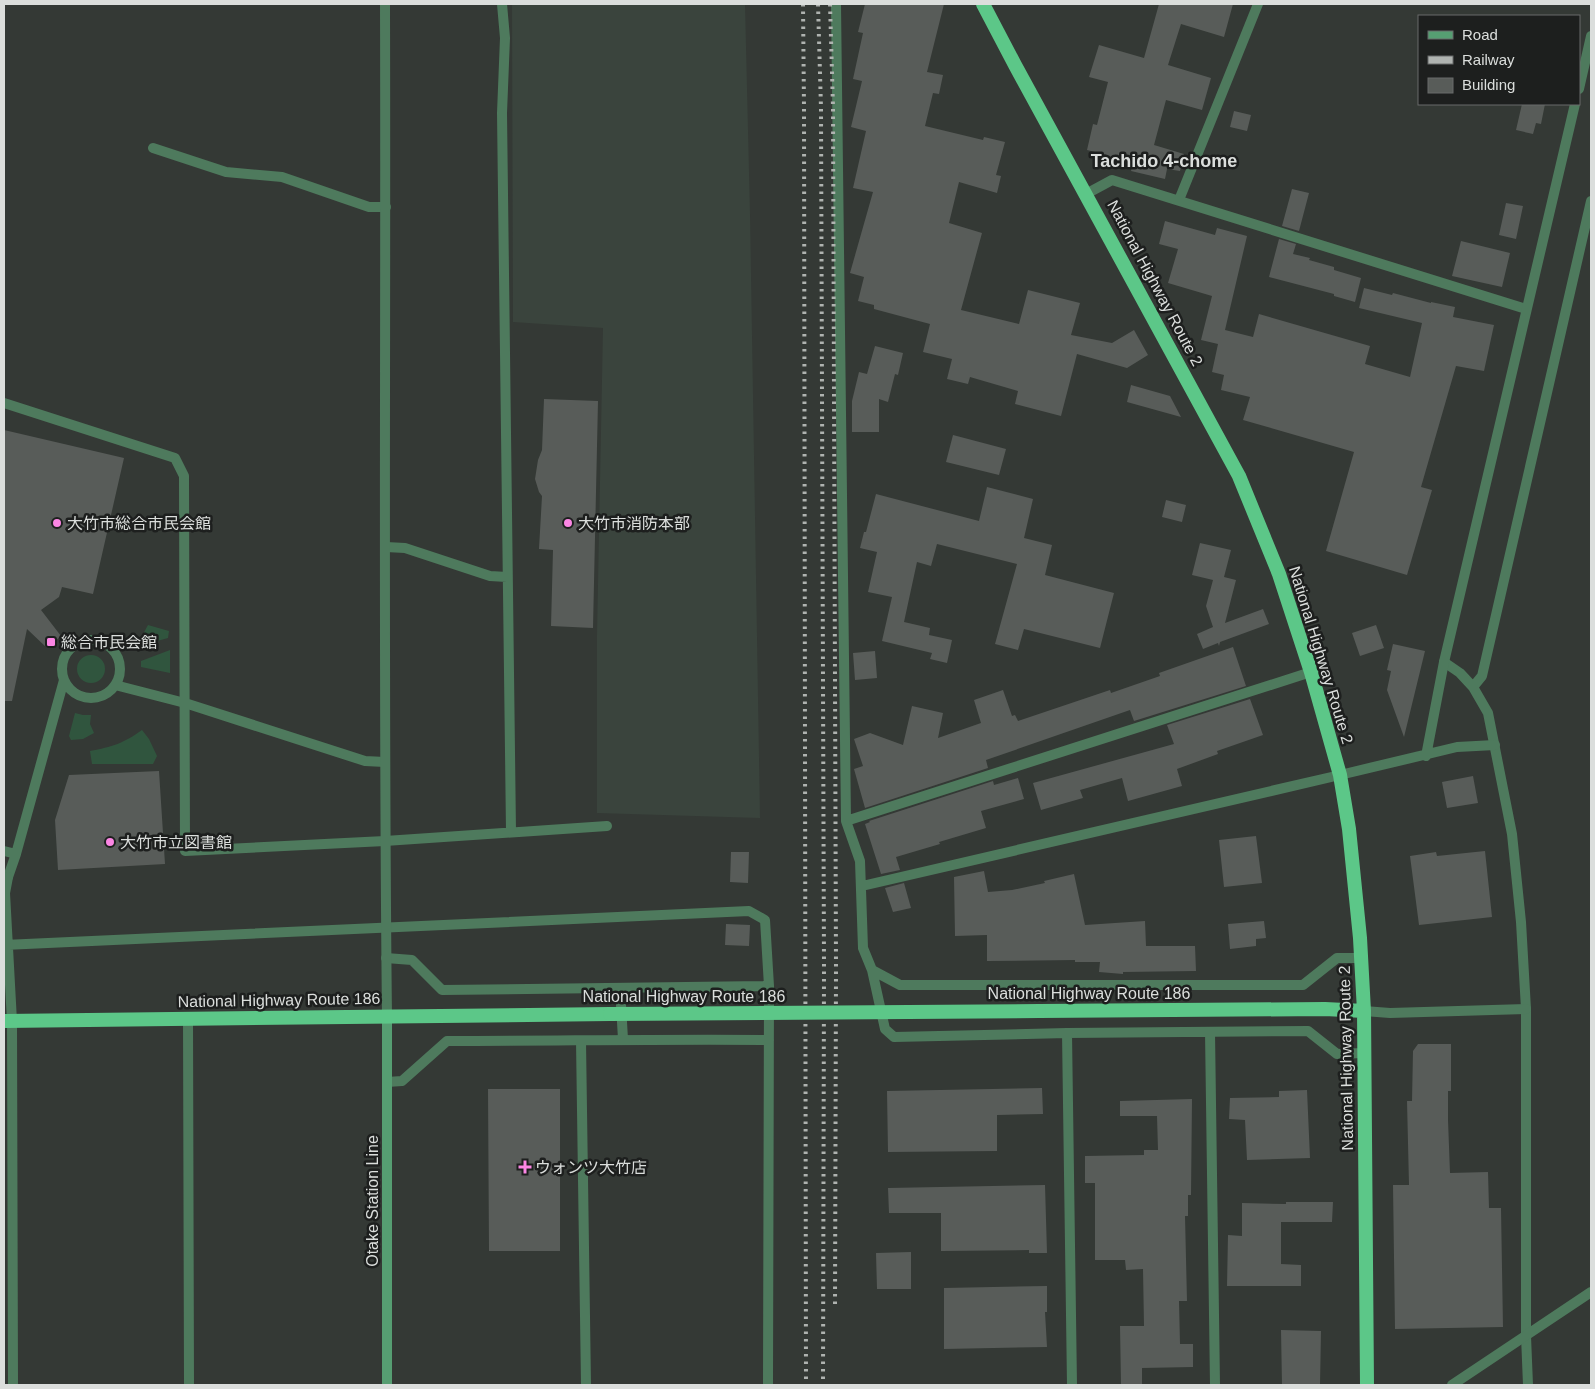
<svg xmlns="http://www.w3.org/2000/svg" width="1595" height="1389" font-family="Arial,'Noto Sans JP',sans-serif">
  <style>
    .built { fill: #3a443d }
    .green { fill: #30553e }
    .building { fill: #585c59 }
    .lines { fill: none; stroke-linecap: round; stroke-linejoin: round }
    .service { stroke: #4e7a5d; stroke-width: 10 }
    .minor { stroke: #4e7a5d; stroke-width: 10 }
    .tertiary { stroke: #4e7a5d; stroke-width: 10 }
    .secondary { stroke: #569e72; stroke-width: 10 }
    .trunk { stroke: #5cc788; stroke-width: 14 }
    .rail { stroke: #afb3b0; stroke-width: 4; stroke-dasharray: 2.5 5; stroke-linecap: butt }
    .trunk-bridge { stroke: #5cc788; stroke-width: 14 }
    .poi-dot { fill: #fc86e4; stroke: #1d1f1e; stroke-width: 2 }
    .labels { text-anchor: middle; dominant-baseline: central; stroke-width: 5; stroke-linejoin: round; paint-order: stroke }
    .street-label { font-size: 16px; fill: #dbdedc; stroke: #1d1f1e }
    .poi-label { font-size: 16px; fill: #dbdedc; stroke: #1d1f1e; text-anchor: start }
    .neighbourhood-label { font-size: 18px; font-weight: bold; fill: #dbdedc; stroke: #1d1f1e }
  </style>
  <rect width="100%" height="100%" fill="#343935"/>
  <path class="built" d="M512,4H745L750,214L760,818L597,813V636L603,328L513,322Z"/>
  <path class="green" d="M148,625L169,631L168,638L136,647Z
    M170,650V673L141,667V661Z
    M77 669a14 14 0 1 1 28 0a14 14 0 1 1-28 0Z
    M75,713L83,715H91L90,724L94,733L83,739L71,740L69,736Z
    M142,730L149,739L157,756L153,764H92L90,751C112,747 124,743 142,730Z"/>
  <path class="building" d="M865,4H944L927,72L943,75L939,94L933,93L925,126L983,140L984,137L1005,142L996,175L1001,176L997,193L959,182L949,223L982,233L961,310L1019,324L1028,290L1080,303L1071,335L1112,343L1134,330L1148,355L1127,368L1077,354L1061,416L1015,404L1018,391L970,377L968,384L947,379L952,359L923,352L930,324L874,309V305L858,301L864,277L850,273L873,192L853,188L866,131L851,127L862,81L853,79L863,33L858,32Z
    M1159,4H1233L1224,37L1181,24L1168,65L1211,78L1202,110L1166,100L1154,145L1184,154L1180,171L1167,169L1165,179L1131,171L1133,164L1106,157L1107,155L1087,150L1093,124L1097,125L1108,82L1089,77L1099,45L1144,58Z
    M1522,104H1545L1541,124L1536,123L1533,134L1516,130Z
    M1234,111L1251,115L1247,131L1230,127Z
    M1292,189L1309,193L1299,231L1282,226Z
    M1506,203L1523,206L1516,239L1499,235Z
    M1165,221L1215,235L1217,228L1247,236L1225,330L1253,337L1259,314L1370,346L1365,364L1410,377L1422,323L1359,308L1364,288L1392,295L1393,293L1431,303V302L1455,307L1453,317L1494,325L1484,371L1456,366L1421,487L1432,490L1407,575L1326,551L1354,452L1243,420L1250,397L1221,390L1224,375L1212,372L1218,344L1201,340L1212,296L1168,283L1178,249L1159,244Z
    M1279,239L1296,244L1293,254L1310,258L1309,260L1334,267V270L1361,278L1355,302L1334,296V294L1269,277Z
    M1461,241L1510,253L1502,287L1452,276Z
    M875,346L903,353L898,375L895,374L888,402L879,399V432H852V401L859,372L867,374Z
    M1131,385L1170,396L1181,417L1127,402Z
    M544,399L598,401L593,628L551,626L553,550L539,549L542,496L539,492L535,479L538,460L542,450Z
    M4,430L124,458L93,594L62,587L59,597L41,610L61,636L47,648L27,629L12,701H4Z
    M953,435L1006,449L999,475L946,462Z
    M987,487L1033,499L1024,538L1052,545L1045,575L1114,593L1100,648L1024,629L1018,650L995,644L1017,564L937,544L931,566L917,562L904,622L930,628L929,635L952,640L947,663L930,659L932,653L882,641L892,597L868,592L877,552L860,548L864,532H866L876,494L979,521Z
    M1166,500L1186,505L1182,522L1162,517Z
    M1200,543L1231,550L1224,577L1236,580L1225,623L1263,609L1269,624L1220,642L1219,646L1218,643L1203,649L1197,634L1213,627L1206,606L1213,580L1192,575Z
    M1376,625L1384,648L1360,656L1352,633Z
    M1393,644L1425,651L1404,737L1387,690L1391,671L1387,670Z
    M1233,647L1246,686L1134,721L1130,710L986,760L988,768L865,808L854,769L863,766L854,739L870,733L903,745L912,706L943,713L938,738L981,723L974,700L1003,690L1012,716L1015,715L1018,721L1110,690L1111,693L1160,676L1159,673Z
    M875,651L877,678L855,680L853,653Z
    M1250,699L1263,735L1217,751L1218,754L1177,769L1182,786L1128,801L1122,778L1080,790L1083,798L1041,810L1033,783L1174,744L1167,725Z
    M159,771L165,864L58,870L55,820L69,775Z
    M1473,776L1478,803L1447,808L1442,782Z
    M1018,778L1024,799L981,811L986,828L939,842L940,844L896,857L900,870L881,874L865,824L870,822L869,821L993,781L994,785Z
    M1256,836L1262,883L1224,887L1219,840Z
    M1485,851L1492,917L1419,925L1410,856L1436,852L1437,856Z
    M731,852H749L748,883L730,882Z
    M984,871L988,892L1012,890L1045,883L1044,881L1074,874L1085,925L1145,921L1146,946H1195L1196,971L1123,972V974L1099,972L1100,962H1075V960L987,961V935L955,936L954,877Z
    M904,883L911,908L893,912L885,888Z
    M1264,921L1266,938L1256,939V946L1230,949L1228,924Z
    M726,924L750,925L749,946L725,945Z
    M1418,1044H1451V1091H1448V1120L1450,1173L1488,1172L1489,1208H1501L1503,1327L1395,1329L1393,1185H1409L1407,1101H1412L1413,1051Z
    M1042,1088L1043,1114L997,1115V1151L888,1152L887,1091Z
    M488,1089H560V1251H489Z
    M1307,1090L1310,1158L1247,1160L1245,1120L1229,1119L1230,1098L1279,1097V1091Z
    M1192,1099L1191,1195H1188V1216H1185L1187,1301H1179L1180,1344H1193V1367L1142,1368V1385H1121L1120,1326H1144L1143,1269L1126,1270L1125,1260H1095V1183H1085V1156L1144,1155V1150H1158L1157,1116H1120V1101Z
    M1045,1185L1047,1253H1029V1250L941,1251V1213H889L888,1188Z
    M1286,1202H1333L1332,1222H1281V1264L1301,1265V1286H1227L1228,1235L1242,1236V1203L1286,1204Z
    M911,1252V1289H877L876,1253Z
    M1047,1286V1312H1045L1047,1347L944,1349V1288Z
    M1281,1330L1321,1331L1320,1385H1282Z"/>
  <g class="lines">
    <path class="service" d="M62 669a29 29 0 1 1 58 0a29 29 0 1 1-58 0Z
      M115,685L185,703
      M4,851L16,854L8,877
      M16,854L64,680"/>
    <path class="minor" d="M502,4L505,38L502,113L511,832
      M836,4L846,821L860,861L863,948L872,970L900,985H1303L1337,958H1362
      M153,148L226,172L282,177L369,207H386
      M1086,194L1112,180L1526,309
      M1179,200L1258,4
      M4,403L175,458L184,476L185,851L385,841L607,826
      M386,547L405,548L490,576L507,577
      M1444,662L1460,673L1473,687L1488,713L1512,834L1521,922L1526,1009V1336L1528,1385
      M1473,687L1482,676L1591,201
      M185,703L365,761L385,762
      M846,821L1311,672
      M8,877L5,893L12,1021L13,1385
      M862,886L1340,775
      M4,945L749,911L765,920L769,986L768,1385
      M386,958L412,960L442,990L769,986
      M872,970L885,1029L894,1037L1067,1033L1308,1031L1337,1054L1363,1053
      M620,988L623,1039
      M188,1018L189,1385
      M1210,1032L1215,1385
      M1067,1033L1072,1385
      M581,1041L586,1385
      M387,1082L402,1081L447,1041C554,1041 661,1039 769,1040"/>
    <path class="tertiary" d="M385,4C386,341 383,678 387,1016
      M1579,89L1591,36
      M1426,756L1444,662L1575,104
      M1340,775L1457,747L1495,745
      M1364,1011L1390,1013L1526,1009
      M1452,1385L1591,1292"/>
    <path class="secondary" d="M387,1385V1016"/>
    <path class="trunk" d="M983,4L1015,65L1239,476L1279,574L1311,672L1340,775L1349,829L1360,938L1364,1011L1367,1385
      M1039,1011L1325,1009L1364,1011
      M4,1021L610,1014"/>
    <path class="rail" d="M803,4L804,108L806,1385
      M818,4L821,108L824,968L823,1385
      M830,4L833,107L836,968L835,1306"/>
    <path class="trunk-bridge" d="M610,1014L1039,1011"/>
  </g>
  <g class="poi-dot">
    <circle cx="57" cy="523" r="5"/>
    <circle cx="568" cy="523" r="5"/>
    <rect x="46" y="637" width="10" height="10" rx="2.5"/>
    <circle cx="110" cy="842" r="5"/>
    <path d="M522.5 1159.5h5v5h5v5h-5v5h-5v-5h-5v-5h5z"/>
  </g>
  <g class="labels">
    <g class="street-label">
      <text transform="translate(1155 283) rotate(62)">National Highway Route 2</text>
      <text transform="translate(1321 655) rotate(73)">National Highway Route 2</text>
      <text x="1089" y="993">National Highway Route 186</text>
      <text x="684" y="996">National Highway Route 186</text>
      <text transform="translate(279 1000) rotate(-1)">National Highway Route 186</text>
      <text transform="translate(1346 1058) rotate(-91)">National Highway Route 2</text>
      <text transform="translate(372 1201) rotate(-90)">Otake Station Line</text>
    </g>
    <g class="poi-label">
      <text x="67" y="523">大竹市総合市民会館</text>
      <text x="578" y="523">大竹市消防本部</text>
      <text x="61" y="642">総合市民会館</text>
      <text x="120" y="842">大竹市立図書館</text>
      <text x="535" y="1167">ウォンツ大竹店</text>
    </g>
    <g class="neighbourhood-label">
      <text x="1164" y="161">Tachido 4-chome</text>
    </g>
  </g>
  <rect width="1595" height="1389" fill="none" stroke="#dbdedc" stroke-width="10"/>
  <rect x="1418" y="15" width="162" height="90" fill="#1d1f1e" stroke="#696b6a"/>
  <rect x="1428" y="31" width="25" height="8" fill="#569e72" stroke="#696b6a"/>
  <text x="1462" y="40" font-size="15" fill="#dbdedc">Road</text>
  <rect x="1428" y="56" width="25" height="8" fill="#afb3b0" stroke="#696b6a"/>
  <text x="1462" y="65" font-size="15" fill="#dbdedc">Railway</text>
  <rect x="1428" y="78" width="25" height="15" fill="#585c59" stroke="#696b6a"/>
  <text x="1462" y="90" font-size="15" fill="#dbdedc">Building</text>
</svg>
